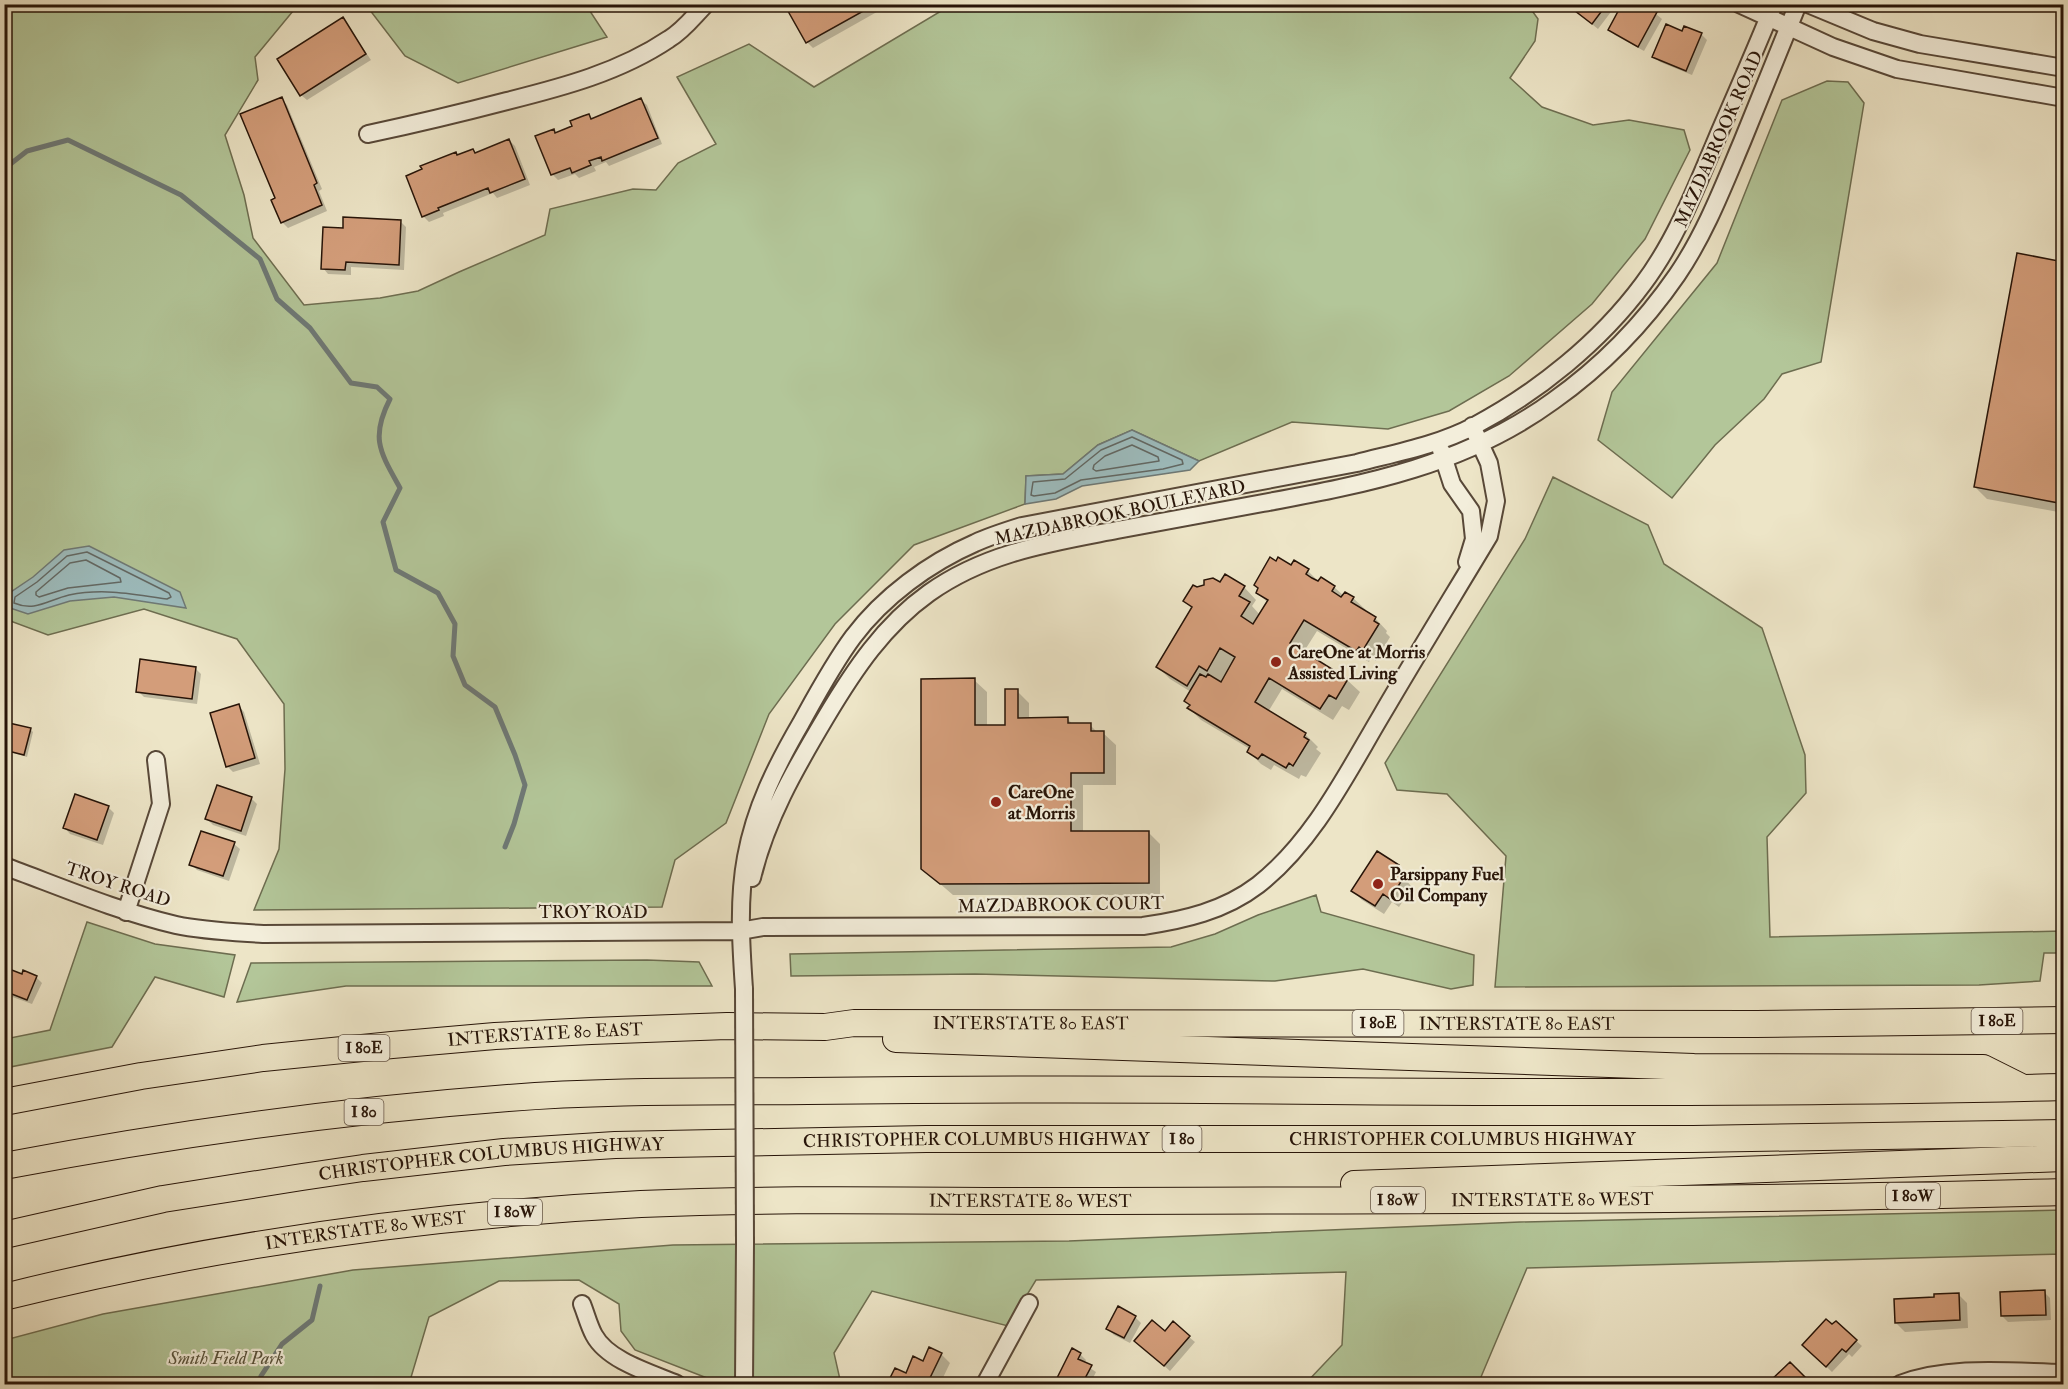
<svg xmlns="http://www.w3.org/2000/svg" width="2068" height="1389" font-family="'IM FELL Double Pica',serif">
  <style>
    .green { fill: #b3c699; stroke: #6d6d50; stroke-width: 1.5 }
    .water { fill: #9dbdbf; stroke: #6e7976; stroke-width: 1.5 }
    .shadow { fill: #0003 }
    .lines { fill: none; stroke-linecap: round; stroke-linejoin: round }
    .shore { stroke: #626864; stroke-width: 1.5 }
    .stream { stroke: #6e7976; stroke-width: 5 }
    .building { fill: #d39d7a; stroke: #271408; stroke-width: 1.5 }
    .minor-casing { stroke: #584838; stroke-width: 20 }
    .highway-casing { stroke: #271408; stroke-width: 28 }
    .minor { stroke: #f3eedb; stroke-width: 16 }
    .highway { stroke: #ede5c7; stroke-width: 26 }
    .minor-bridge-casing { stroke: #584838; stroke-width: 20; stroke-linecap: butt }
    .minor-bridge { stroke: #f3eedb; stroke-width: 16 }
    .poi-dot { fill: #8f2418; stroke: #f3eedb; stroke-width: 2 }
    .labels { text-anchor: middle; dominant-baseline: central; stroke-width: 4.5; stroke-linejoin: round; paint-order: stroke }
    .shield { fill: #f3eedb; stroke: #645547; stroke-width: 1.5 }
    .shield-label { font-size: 16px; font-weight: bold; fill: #271408 }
    .street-label { font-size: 18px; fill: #271408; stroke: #f3eedb }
    .poi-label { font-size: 18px; font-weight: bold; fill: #271408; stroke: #f3eedb; text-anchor: start }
    .park-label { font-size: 18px; font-style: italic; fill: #58523b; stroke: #f3eedb }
  </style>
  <rect width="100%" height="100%" fill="#ede5c7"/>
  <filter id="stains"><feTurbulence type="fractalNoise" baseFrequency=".00333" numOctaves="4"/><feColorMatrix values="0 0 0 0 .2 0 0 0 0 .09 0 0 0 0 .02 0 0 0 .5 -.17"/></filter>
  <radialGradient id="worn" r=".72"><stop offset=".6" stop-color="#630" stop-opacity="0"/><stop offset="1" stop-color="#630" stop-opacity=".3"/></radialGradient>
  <path class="green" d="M5,5H298L255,57L258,80L225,135L244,195L253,238L304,305L380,298L418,291L459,272L545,235L550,209L633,189L656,190L678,163L716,144L677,77L749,44L814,87L951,5H1528L1538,19L1535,41L1510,78L1542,107L1593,125L1629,120L1684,130L1690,150L1645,239L1592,304L1509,376L1449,411L1388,429L1292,422L1199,461L1132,430L1098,445L1063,474L1026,476L1025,504L914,545L835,624L769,714L726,823L675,860L662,907L254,910L279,849L285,769L284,704L237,639L144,609L48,635L5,619Z
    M366,5H586L607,37L458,83L405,56Z
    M1827,81L1848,82L1864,103L1821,362L1782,374L1764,399L1715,445L1672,498L1598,440L1612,392L1717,263L1782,100Z
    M1553,477L1648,525L1664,564L1762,628L1805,755L1806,793L1767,837L1770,937L2063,931V953H2044L2040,981L1979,985L1495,987L1506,856L1447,794L1397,790L1385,763L1525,539Z
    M1316,895L1321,912L1474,955L1473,985L1451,989L1363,969L1275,981L975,974L791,976L790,954L1171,947L1215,934L1258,915Z
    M87,922L155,944L235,955L224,997L155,977L112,1047L5,1068V1039L50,1030Z
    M647,960L699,962L712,986H346L237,1002L251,963Z
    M2063,1210V1254L1527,1268L1478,1384H1305L1342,1345L1346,1272L1036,1280L1008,1326L872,1291L834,1353L841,1384H716L712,1380L635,1350L621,1331L619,1304L579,1280L499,1281L429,1317L409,1384H5V1340L103,1314L353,1270L673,1245L1069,1241L1520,1222Z"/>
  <path class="water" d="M1132,430L1199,461L1190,470L1082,486L1056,499L1025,504L1026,476L1063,474L1098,445Z
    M89,546L180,592L186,608L114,597L70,601L28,614L7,607L8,594L33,577L64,550Z"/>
  <path class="shadow" d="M786,4H891L813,48L807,42Z
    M1567,4H1617L1598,29Z
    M1642,6L1656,14L1662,19L1644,51L1615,35L1610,30L1639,10Z
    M343,19L371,60L307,100L301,95Z
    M1683,33L1701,34L1707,40L1692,75L1660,62L1654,56Z
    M281,99L287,105L322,189L319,191L327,211L288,228L282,222L277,199Z
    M641,100L647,105L662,144L609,166L606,162L594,167L596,171L579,178L575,174L558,180L553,175L537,137L553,131L557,134L574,127L589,116L593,120Z
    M509,140L515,146L530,185L497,198L493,193L443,213L444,216L429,222L423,216L458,157L476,154Z
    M400,221L406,227L404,270L351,267V275L328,274L323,268L344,229Z
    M2064,263V513L1987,499L1975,487Z
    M1291,567L1308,571L1319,582L1334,587L1344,596L1345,594L1353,598L1366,610L1365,612L1375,618L1387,631L1386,633L1390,637L1376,661L1371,658L1369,662L1317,631L1303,653L1347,680L1360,692L1349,710L1342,706L1333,720L1282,689L1268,712L1306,735L1318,747L1316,749L1321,753L1306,777L1301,775L1299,779L1274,765L1271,770L1261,764L1248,751L1250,749L1201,720L1189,708L1191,692L1170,679L1158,667L1192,609L1185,601L1197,589L1221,584L1244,587L1256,600L1252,606L1260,615L1268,603L1257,592Z
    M195,668L201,674L197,704L144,697L138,691Z
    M974,680L987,692V727H1007L1017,691L1029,703V719H1068L1073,725H1090L1098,733H1103L1116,745V785H1083V833L1148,832L1160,844V895H953L923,869Z
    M4,691L7,694L4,704Z
    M239,706L244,712L260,764L233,772L227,766Z
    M30,729L33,732L27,757L4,750Z
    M251,798L257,804L246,836L213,825L207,819Z
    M108,807L114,813L103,845L70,834L65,828Z
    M234,844L240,849L229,881L197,870L191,864Z
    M1378,853L1398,866L1407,875L1405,879L1412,887L1399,907L1392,902L1384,914L1362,900L1353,891Z
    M4,971L36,977L42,983L32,1004L4,994Z
    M2044,1292L2050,1298L2051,1320L2008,1322L2002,1316Z
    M1958,1294L1967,1303L1968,1328L1905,1332L1896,1323L1936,1298Z
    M1135,1317L1141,1323L1130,1343L1114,1335L1108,1329Z
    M1836,1323L1862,1346L1852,1357L1849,1354L1832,1372L1804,1345Z
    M1165,1333L1189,1337L1195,1342L1170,1371L1142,1346Z
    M1072,1350L1080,1354L1086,1360L1084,1364L1096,1372L1090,1384H1055Z
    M941,1354L950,1363L940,1384H889L896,1370L907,1375L923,1362Z
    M1790,1364L1806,1380L1811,1384H1769Z"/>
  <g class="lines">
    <path class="shore" d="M1132,437L1182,460L1183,464L1163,469L1081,480L1055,493L1034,496L1031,495L1033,482L1065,479L1101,450Z
      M1132,445L1158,457L1159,461L1096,471L1093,469L1094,465L1105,456Z
      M87,552L169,593L171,597L167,599C133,594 103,588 69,595C48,600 35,612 14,603L15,597L37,582L67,556Z
      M86,560L120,578L121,582L68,588L39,597L36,595V592L70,563Z"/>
    <path class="stream" d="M4,169L27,151L68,140L181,195L260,259L277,299L310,328L351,383L377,387L390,399C370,438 380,452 400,488L383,522L396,570L438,593L455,624L453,656L465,685L495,707L515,755L525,785L514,824L505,847
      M259,1384L261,1376L282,1344L312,1320L320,1286"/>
  </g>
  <path class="building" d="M784,4H876L806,43Z
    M1566,4H1607L1592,24Z
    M1622,4H1632L1638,8L1642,4L1657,12L1638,47L1608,30Z
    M343,17L366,54L300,96L277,59Z
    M1666,24L1682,31L1684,26L1702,33L1686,71L1652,57Z
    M282,97L317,183L314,185L322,205L281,223L271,200L275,198L240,114Z
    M641,98L658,138L602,161L601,157L589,161L591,165L572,173L570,168L551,175L535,136L554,129L555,133L572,126L570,121L583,116L589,114L591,119Z
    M509,139L525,179L490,193L488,188L438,208L439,210L422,217L406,176L422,169L420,166L456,152L457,155L473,149L475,153Z
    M343,217L401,220L399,265L346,262L345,270L321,269L323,227L343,228Z
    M2017,253L2064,262V504L1974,487Z
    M1270,557L1276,561L1278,557L1291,565L1294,560L1309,569L1306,574L1312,578L1318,581L1321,577L1335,586L1332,591L1341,597L1345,592L1354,597L1351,602L1376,617L1374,621L1379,624L1363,650L1359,647L1356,651L1304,620L1290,643L1348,679L1336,699L1329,695L1320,709L1269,678L1255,702L1306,733L1304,737L1309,740L1293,766L1289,763L1286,768L1262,754L1258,759L1247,752L1250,746L1187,708L1190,705L1184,701L1200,674L1206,677L1208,674L1221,682L1235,657L1220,648L1207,671L1199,666L1187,686L1156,667L1192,607L1183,601L1193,585L1197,587L1204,585V580L1213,578L1220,582L1225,574L1245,586L1239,596L1250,602L1241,616L1253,624L1268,600L1256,593L1258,588L1254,585Z
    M140,659L196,667L192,699L136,692Z
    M975,678V725H1005V689H1018V718L1068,717V723H1091V731H1104V773H1071V831H1149V883L940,884L921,869V679Z
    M239,704L255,758L226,767L210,713Z
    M9,723L31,728L24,755L4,750Z
    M217,785L252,797L241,831L205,819Z
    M75,794L109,806L97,840L63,828Z
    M201,831L235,842L223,876L189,865Z
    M1377,851L1399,865L1395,871L1404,877L1390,899L1383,894L1375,906L1351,891Z
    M4,967L22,974L23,970L37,976L27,1000L4,991Z
    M2045,1290L2046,1315L2001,1316L2000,1292Z
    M1959,1293L1960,1320L1895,1323L1894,1299L1934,1297V1294Z
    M1118,1306L1136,1316L1124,1338L1106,1329Z
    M1826,1319L1832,1324L1836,1321L1857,1340L1846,1352L1842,1349L1826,1367L1802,1345Z
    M1152,1320L1165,1331L1173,1321L1190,1336L1164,1366L1134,1341Z
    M929,1347L942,1353L927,1384H887L895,1368L906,1373L913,1356L923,1361Z
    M1072,1348L1081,1353L1078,1359L1092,1365L1082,1384H1054Z
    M1790,1362L1807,1379L1802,1384H1767Z"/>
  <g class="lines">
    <g class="minor-casing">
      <path id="minor" d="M1739,4L1833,47L1897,69L2064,98
        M1808,4L1873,31L1920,44L2064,68
        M368,134C415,124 461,113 507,101C563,87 620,72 669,39C684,30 694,16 706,4
        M1441,450L1452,484L1471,511L1474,539L1467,562
        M4,866C61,887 117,911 176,925C204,931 234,932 263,934L740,931L763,927L1143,926C1184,920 1224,911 1258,885C1313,842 1346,775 1381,716C1416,656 1453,596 1489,536L1496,501L1489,463L1472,426
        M752,878C766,819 795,769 826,717C854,670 884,625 929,593C987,552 1050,543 1117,530C1166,521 1214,512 1263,503C1367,484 1465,465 1553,401C1601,367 1644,323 1677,275C1705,234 1723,187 1742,142C1761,96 1779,50 1798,4
        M126,912L161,804L156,760
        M744,989C741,945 738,900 746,857C755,808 776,766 801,723C817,694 833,664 853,637C883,597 929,563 975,543C990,536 1006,531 1022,526L1357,463C1395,453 1438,445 1474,426C1538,392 1600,342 1643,284C1676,240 1696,188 1717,138C1736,94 1756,49 1774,4
        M582,1304C586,1314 589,1326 594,1335C608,1361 651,1373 677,1384
        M744,1384L745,1243
        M985,1384L1029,1303
        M1900,1384C1951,1365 2010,1372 2064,1373"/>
    </g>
    <g class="highway-casing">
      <g id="highway">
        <path d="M896,1039L1694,1067L1983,1068L2019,1086"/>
        <path id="s1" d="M4,1102L141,1076L263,1058L392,1045L495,1036L591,1031L727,1026L825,1027L854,1023L1756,1024L2064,1020"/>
        <path d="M4,1166C172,1134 338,1111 508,1098C608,1090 708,1092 808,1091C981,1089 1154,1089 1327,1091C1572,1093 1818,1093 2064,1087"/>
        <path d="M1354,1184L2064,1158"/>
        <path id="s2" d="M4,1235L163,1199L302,1177L363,1168L504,1152L615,1145L926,1139H1693L2064,1133"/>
        <path id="s3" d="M4,1297C213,1245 426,1215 641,1204C796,1197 952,1202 1108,1201C1427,1200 1745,1201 2064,1192"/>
      </g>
    </g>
    <use href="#minor" class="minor"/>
    <use href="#highway" class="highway"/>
    <g class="minor-bridge-casing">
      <path id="minor-bridge" d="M744,989L745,1243"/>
    </g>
    <use href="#minor-bridge" class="minor-bridge"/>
  </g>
  <g class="poi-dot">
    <circle cx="1276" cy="662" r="6"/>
    <circle cx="996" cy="802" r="6"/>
    <circle cx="1378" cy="884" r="6"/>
  </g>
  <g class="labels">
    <g class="shield">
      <rect x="1971.5" y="1008" width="51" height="26" rx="4.5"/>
      <rect x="1352.5" y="1010" width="51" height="26" rx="4.5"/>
      <rect x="338.5" y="1035" width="51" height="26" rx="4.5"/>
      <rect x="344.5" y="1099" width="39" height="26" rx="4.5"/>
      <rect x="1162.5" y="1126" width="39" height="26" rx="4.5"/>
      <rect x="1886" y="1183" width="54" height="26" rx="4.5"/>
      <rect x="1371" y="1187" width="54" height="26" rx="4.5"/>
      <rect x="488" y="1199" width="54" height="26" rx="4.5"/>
    </g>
    <g class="shield-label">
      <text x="1997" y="1021">I 80E</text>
      <text x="1378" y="1023">I 80E</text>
      <text x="364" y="1048">I 80E</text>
      <text x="364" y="1112">I 80</text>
      <text x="1182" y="1139">I 80</text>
      <text x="1913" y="1196">I 80W</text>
      <text x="1398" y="1200">I 80W</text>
      <text x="515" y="1212">I 80W</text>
    </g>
    <g class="street-label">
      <text transform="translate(1719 139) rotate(-66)">MAZDABROOK ROAD</text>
      <text transform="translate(1120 513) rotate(-12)">MAZDABROOK BOULEVARD</text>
      <text transform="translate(118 885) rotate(18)">TROY ROAD</text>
      <text transform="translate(1061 905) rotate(-1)">MAZDABROOK COURT</text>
      <text x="593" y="912">TROY ROAD</text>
      <text stroke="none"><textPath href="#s1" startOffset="1032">INTERSTATE 80 EAST</textPath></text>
      <text stroke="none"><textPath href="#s1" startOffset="1518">INTERSTATE 80 EAST</textPath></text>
      <text stroke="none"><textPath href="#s1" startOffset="546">INTERSTATE 80 EAST</textPath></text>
      <text stroke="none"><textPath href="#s2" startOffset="1466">CHRISTOPHER COLUMBUS HIGHWAY</textPath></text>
      <text stroke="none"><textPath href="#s2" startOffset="980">CHRISTOPHER COLUMBUS HIGHWAY</textPath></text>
      <text stroke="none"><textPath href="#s2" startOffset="494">CHRISTOPHER COLUMBUS HIGHWAY</textPath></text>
      <text stroke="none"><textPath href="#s3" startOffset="1556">INTERSTATE 80 WEST</textPath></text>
      <text stroke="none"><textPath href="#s3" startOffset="1034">INTERSTATE 80 WEST</textPath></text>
      <text stroke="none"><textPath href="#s3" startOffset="368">INTERSTATE 80 WEST</textPath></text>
    </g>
    <g class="poi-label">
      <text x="1288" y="652">CareOne at Morris<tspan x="1288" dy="21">Assisted Living</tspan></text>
      <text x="1008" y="792">CareOne<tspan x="1008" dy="21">at Morris</tspan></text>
      <text x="1390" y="874">Parsippany Fuel<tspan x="1390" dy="21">Oil Company</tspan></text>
    </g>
    <g class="park-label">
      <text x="226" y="1358">Smith Field Park</text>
    </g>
  </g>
  <rect width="2068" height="1389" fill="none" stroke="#ede5c7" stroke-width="24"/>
  <rect x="6" y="6" width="2056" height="1377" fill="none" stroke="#271408" stroke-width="3"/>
  <rect x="12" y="12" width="2044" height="1365" fill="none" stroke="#271408" stroke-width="1.5"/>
  <rect width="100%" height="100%" filter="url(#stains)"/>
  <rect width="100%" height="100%" fill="url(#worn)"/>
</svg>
